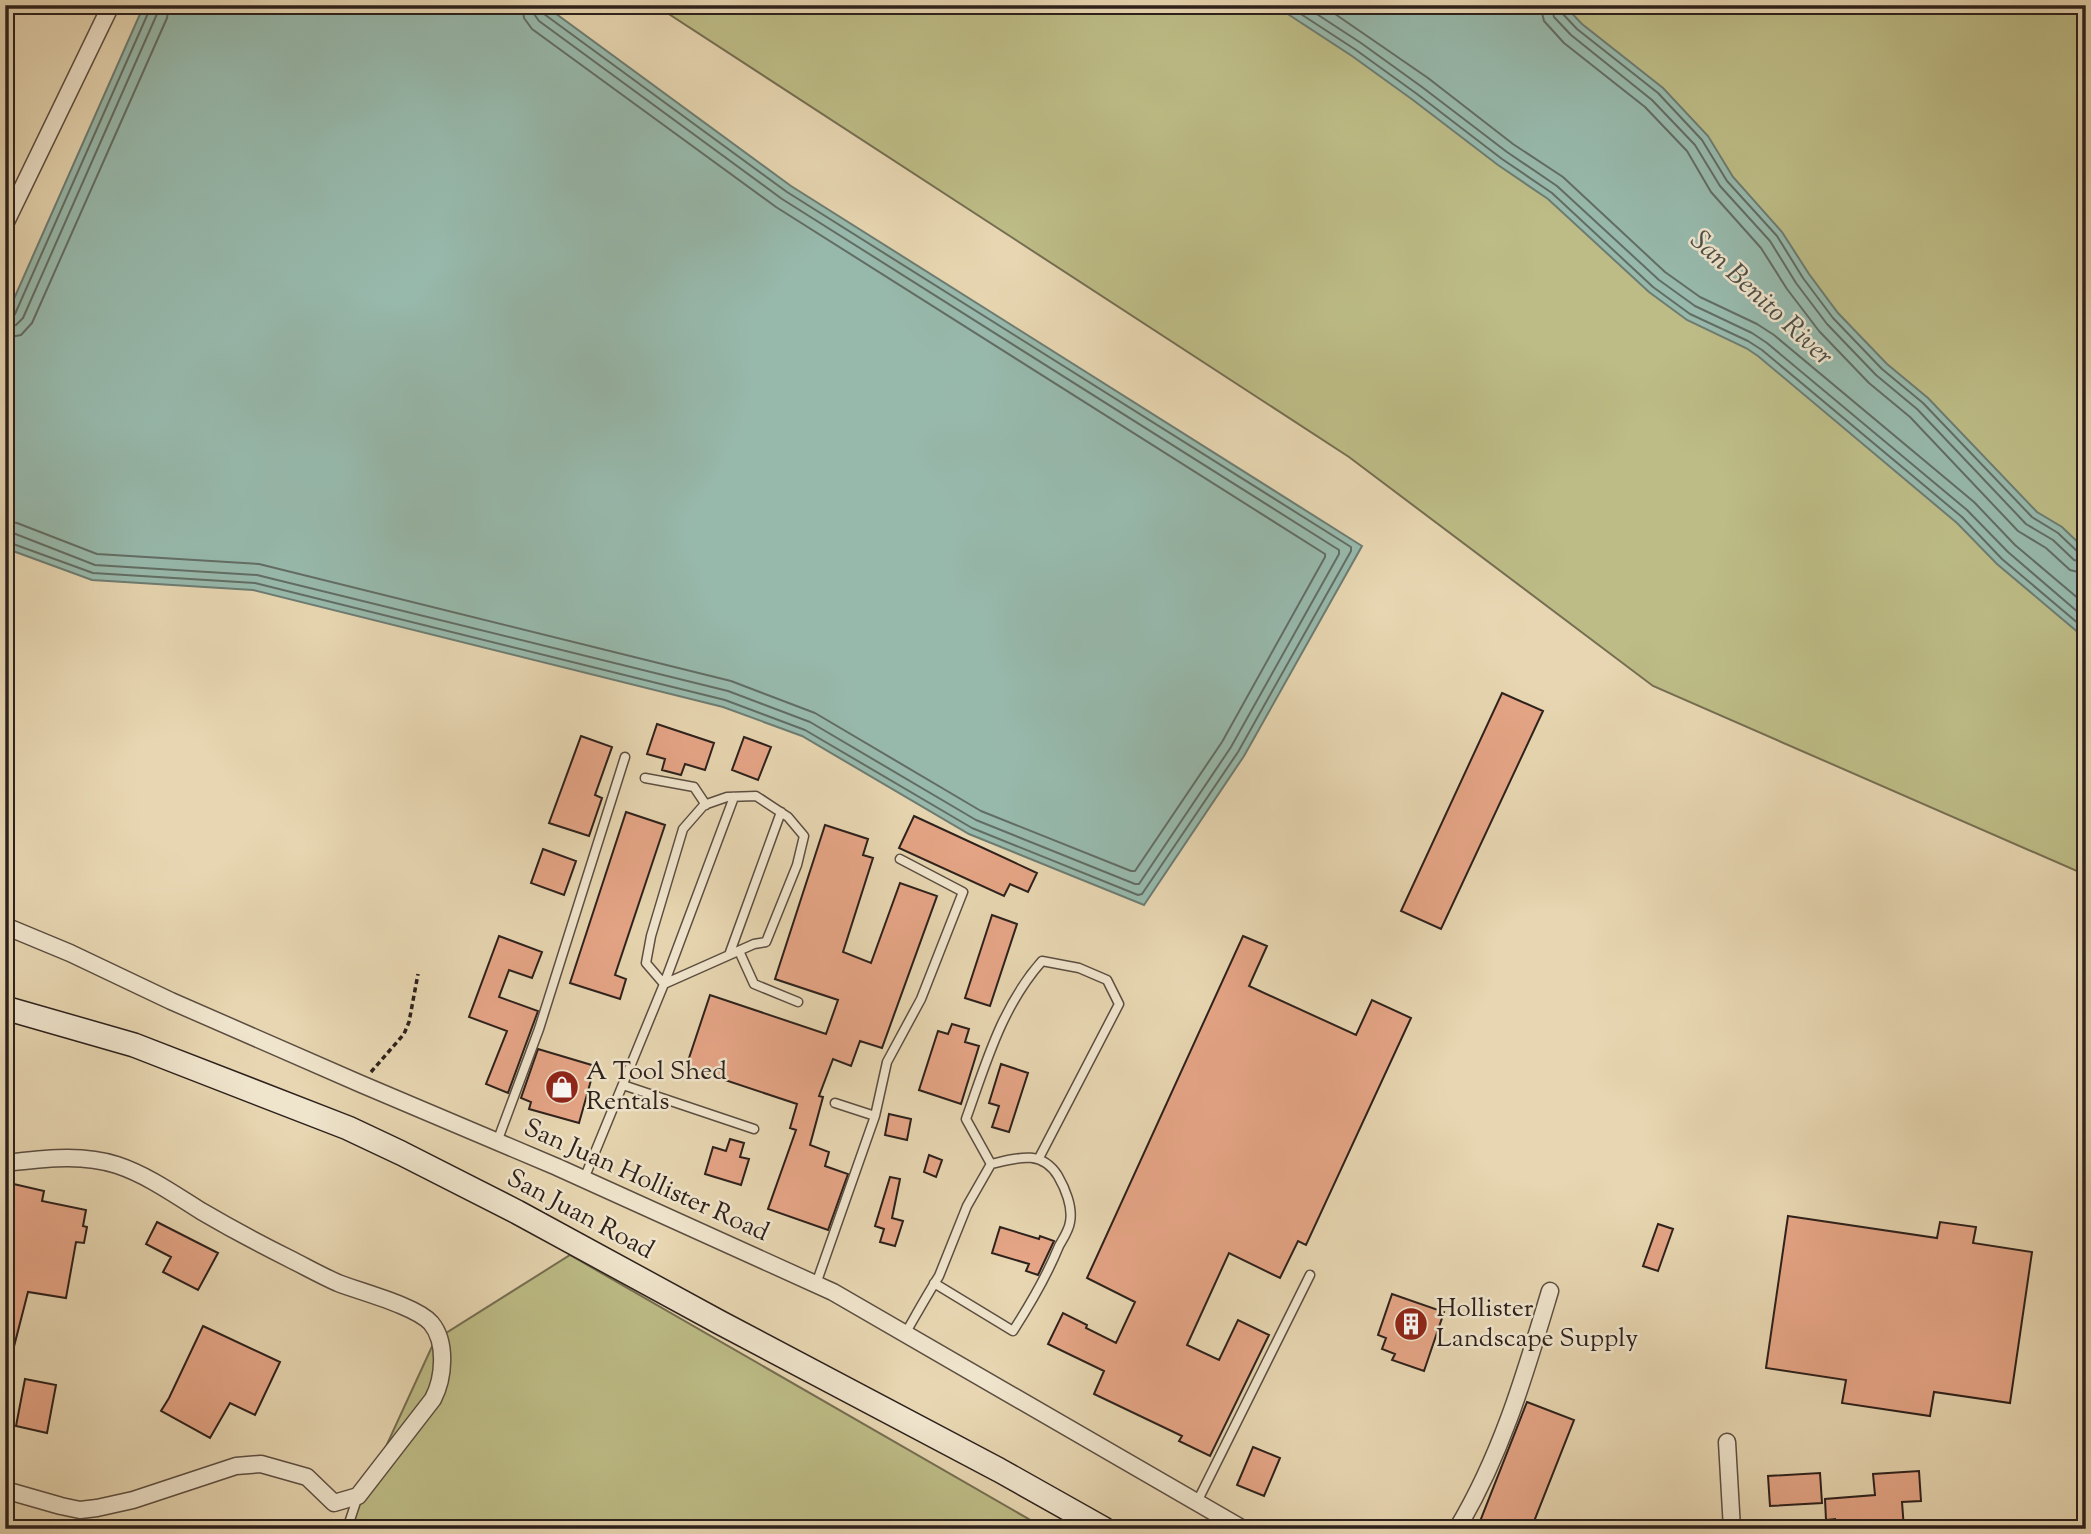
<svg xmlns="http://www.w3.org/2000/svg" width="2091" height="1534" font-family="'Sorts Mill Goudy',serif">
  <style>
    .green { fill: #bdbc86; stroke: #756e51; stroke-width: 2 }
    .water { fill: #97b9ac; stroke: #6d7c72; stroke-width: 2 }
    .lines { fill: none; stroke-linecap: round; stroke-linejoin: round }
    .shore { stroke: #626d64; stroke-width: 2 }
    .building { fill: #e5a586; stroke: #2d211c; stroke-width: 2 }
    .lane-casing { stroke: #5c4e41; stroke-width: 11 }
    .street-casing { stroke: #5c4e41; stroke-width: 19 }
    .secondary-casing { stroke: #2d211c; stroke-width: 26 }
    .path { stroke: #2d211c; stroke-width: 3.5; stroke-dasharray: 5 3.5; stroke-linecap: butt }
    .lane { stroke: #efe4cc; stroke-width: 8 }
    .street { stroke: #efe4cc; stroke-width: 16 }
    .secondary { stroke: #efe4cc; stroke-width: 23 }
    .labels { text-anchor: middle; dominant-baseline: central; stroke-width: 5; stroke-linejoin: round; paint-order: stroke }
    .poi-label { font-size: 26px; fill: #2d211c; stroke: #efe4cc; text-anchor: start }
    .street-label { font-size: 26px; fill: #2d211c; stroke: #efe4cc }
    .water-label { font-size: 28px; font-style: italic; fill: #4d4f47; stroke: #efe4cc }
  </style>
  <rect width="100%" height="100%" fill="#e7d6b1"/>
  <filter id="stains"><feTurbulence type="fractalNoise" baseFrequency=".00286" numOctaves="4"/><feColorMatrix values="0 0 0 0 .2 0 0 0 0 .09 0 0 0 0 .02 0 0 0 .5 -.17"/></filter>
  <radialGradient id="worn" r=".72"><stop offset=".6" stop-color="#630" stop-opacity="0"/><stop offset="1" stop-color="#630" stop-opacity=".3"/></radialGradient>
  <path class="green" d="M655,5H2086V875L1653,686L1349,457Z
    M570,1255L1046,1529H348L435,1340Z"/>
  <path class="water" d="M144,5H544L791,186L1362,546L1244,756L1144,905L969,834L802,736L723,707L253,590L92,580L13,551L5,546V319Z
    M1274,5H1564L1582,24L1663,88L1708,136L1733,177L1782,232L1809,274L1838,313L1887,364L1928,398L2037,512L2062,527L2086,550V639L1997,564L1957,523L1758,356L1746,348L1687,320L1649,292L1548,199L1498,165L1413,100L1352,56Z"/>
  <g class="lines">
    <path class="shore" d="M1287,5L1356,50L1417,94L1502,159L1552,193L1653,287L1690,314L1748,341L1762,350L1962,517L2002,559L2086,630
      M1303,5L1361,43L1422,87L1507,152L1557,186L1659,280L1695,306L1752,333L1767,343L1967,510L2008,552L2086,619
      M1322,5L1428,78L1513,144L1563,177L1665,272L1700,297L1757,324L1774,335L1974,502L2015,545L2086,605
      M1540,5L1544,21L1564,43L1645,107L1687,151L1711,192L1761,248L1787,289L1819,331L1869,383L1910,417L2018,531L2046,548L2070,570L2086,574
      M1551,5L1554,17L1571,35L1652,100L1695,145L1720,186L1770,241L1796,283L1827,324L1876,375L1917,409L2026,524L2053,540L2074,560L2086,563
      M1560,5L1561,12L1577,29L1658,93L1702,140L1727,181L1777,236L1803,278L1833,318L1882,369L1923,403L2032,517L2058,533L2079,553L2086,554
      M5,319L11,318L15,314L149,11L150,5
      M5,328L16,325L23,318L157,14L159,5
      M5,338L21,335L32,323L167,18L169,5
      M5,521L17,523L97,554L259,564L731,681L815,713L981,811L1131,871H1135L1222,742L1325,557V554L776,207L532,29L524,18L522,5
      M5,532L13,533L95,565L257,575L728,691L810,722L976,820L1135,884H1139L1231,747L1339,554V550L782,199L539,21L534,14L532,5
      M5,541L93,573L255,583L725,700L805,730L972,828L1138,895L1142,894L1238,752L1351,551V547L787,192L544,14L541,5"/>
  </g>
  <path class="building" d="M1502,693L1543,711L1441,929L1401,911Z
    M657,724L714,743L705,770L685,764L681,775L662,770L665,759L647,754Z
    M581,736L612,747L595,795L602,798L589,836L549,823Z
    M744,737L771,747L758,780L732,770Z
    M626,812L665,825L615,975L626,979L620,999L570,983Z
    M914,816L1037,873L1028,892L1010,884L1004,896L899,848Z
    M825,825L868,839L863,855L873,858L843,952L871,963L900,883L937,896L882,1048L860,1041L851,1066L833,1059L819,1096L823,1097L810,1145L829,1152L825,1166L848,1174L828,1230L768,1209L796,1130L790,1128L797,1104L686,1067L710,995L826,1034L838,1000L775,979Z
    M543,849L576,861L564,895L531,883Z
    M992,915L1017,924L990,1006L965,998Z
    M499,936L542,952L532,978L509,970L499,997L538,1011L508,1093L486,1084L507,1031L469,1017Z
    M1243,936L1267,946L1249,986L1356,1035L1372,1000L1411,1018L1306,1245L1298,1241L1280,1278L1229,1253L1187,1345L1219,1360L1238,1320L1269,1335L1210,1456L1179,1441L1182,1436L1094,1394L1104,1371L1048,1344L1063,1313L1087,1325L1086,1328L1116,1343L1135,1302L1087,1278Z
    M952,1024L969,1029L965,1042L979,1046L961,1104L919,1090L938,1031L948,1034Z
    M538,1049L595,1066L579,1123L529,1109L531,1102L521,1098Z
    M1001,1064L1028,1073L1009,1132L992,1127L999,1106L989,1103Z
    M889,1114L911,1119L907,1140L885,1135Z
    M730,1139L744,1143L740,1157L749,1159L741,1185L705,1174L713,1147L726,1151Z
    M929,1155L942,1160L936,1177L924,1172Z
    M890,1177L900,1179L892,1218L903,1221L895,1246L880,1242L884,1229L875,1226Z
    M5,1182L44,1191L42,1201L86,1210L83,1226L87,1227L84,1243L76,1242L66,1298L28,1292L10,1362L5,1361Z
    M1788,1216L1937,1238L1940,1222L1976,1227L1973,1243L2032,1252L2010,1403L1934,1392L1930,1416L1842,1403L1846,1380L1766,1368Z
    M157,1222L218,1253L198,1290L163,1272L171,1257L146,1244Z
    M1658,1224L1673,1229L1658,1271L1643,1266Z
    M1000,1227L1039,1239L1040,1236L1054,1241L1038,1275L1026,1271L1029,1264L992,1253Z
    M1392,1294L1444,1312L1424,1371L1392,1360L1395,1354L1382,1349L1386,1338L1378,1335Z
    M203,1326L280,1362L255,1415L230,1403L210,1438L161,1411L169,1398Z
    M25,1379L56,1385L47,1433L16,1426Z
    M1527,1402L1574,1420L1531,1529H1477Z
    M1253,1447L1280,1458L1264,1496L1237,1485Z
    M1919,1471L1921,1501L1902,1502L1904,1529H1835V1519L1826,1520L1825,1499L1875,1495L1873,1474Z
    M1820,1473L1822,1503L1770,1506L1768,1476Z"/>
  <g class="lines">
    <g class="lane-casing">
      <path id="lane" d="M645,778L694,787L706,805
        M756,796L788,817L804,836L797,865L766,942L754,944L664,984L646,963L651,936L683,829L704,805L727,797Z
        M739,951L754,984L798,1002
        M729,955L781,812
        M623,1085L754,1129
        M875,1116L887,1062L921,999L963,892L900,859
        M497,1142L539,1029L625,757
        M991,1164L966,1119C986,1063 1002,1006 1042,961L1079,968L1107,980L1119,1004L1039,1158
        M584,1179L664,984L734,797
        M816,1284L875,1116L835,1103
        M905,1334C916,1315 927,1295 939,1276L967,1206L991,1164C1017,1158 1041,1149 1058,1176C1065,1188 1073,1207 1070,1222C1069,1230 1063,1239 1059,1246C1046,1278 1031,1303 1013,1331L934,1283
        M1197,1502L1310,1275
        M347,1529L358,1496"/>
    </g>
    <g class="street-casing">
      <path id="street" d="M5,224L111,5
        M5,926L70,953L171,1001L361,1084L557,1167L833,1292L1243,1529
        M5,1163C42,1159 81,1153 117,1165C147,1175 174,1194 201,1211C230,1228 260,1244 290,1259C306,1267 322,1276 338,1283C361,1292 416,1306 431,1323C447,1342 444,1378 433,1399L358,1496L334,1503L307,1477L261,1464L236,1466L133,1500L97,1508L80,1510L61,1506L5,1490
        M1727,1442L1732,1529
        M1457,1529C1502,1454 1525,1374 1550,1291"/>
    </g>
    <g class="secondary-casing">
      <path id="secondary" d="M5,1008L134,1045L348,1128L401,1153L517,1212L719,1322L999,1470L1104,1529"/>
    </g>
    <path class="path" d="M371,1072L404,1034L409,1022L418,974"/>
    <use href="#lane" class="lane"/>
    <use href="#street" class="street"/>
    <use href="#secondary" class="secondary"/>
  </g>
  <defs>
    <g id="shop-disc" transform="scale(1.75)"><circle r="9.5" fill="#8f2418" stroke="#efe4cc"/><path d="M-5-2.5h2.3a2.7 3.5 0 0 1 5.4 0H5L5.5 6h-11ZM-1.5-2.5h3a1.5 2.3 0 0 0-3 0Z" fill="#fff"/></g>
    <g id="building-disc" transform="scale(1.75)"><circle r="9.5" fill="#8f2418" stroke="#efe4cc"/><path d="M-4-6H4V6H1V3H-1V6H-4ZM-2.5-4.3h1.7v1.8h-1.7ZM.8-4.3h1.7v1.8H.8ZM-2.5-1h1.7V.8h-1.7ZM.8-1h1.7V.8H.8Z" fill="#fff"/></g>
  </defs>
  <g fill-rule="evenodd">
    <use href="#shop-disc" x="562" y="1087"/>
    <use href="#building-disc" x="1411" y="1324"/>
  </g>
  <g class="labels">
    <g class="poi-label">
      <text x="586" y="1072">A Tool Shed<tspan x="586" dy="30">Rentals</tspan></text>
      <text x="1436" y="1309">Hollister<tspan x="1436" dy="30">Landscape Supply</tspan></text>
    </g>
    <g class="street-label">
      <text transform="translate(646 1181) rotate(24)">San Juan Hollister Road</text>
      <text transform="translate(580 1215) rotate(28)">San Juan Road</text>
    </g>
    <g class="water-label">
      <text transform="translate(1761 299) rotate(43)">San Benito River</text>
    </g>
  </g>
  <rect width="2091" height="1534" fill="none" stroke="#e7d6b1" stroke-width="28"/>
  <rect x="7" y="7" width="2077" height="1520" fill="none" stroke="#2d211c" stroke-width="3.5"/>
  <rect x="14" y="14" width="2063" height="1506" fill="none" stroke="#2d211c" stroke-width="2"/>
  <rect width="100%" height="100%" filter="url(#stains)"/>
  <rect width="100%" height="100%" fill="url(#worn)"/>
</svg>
